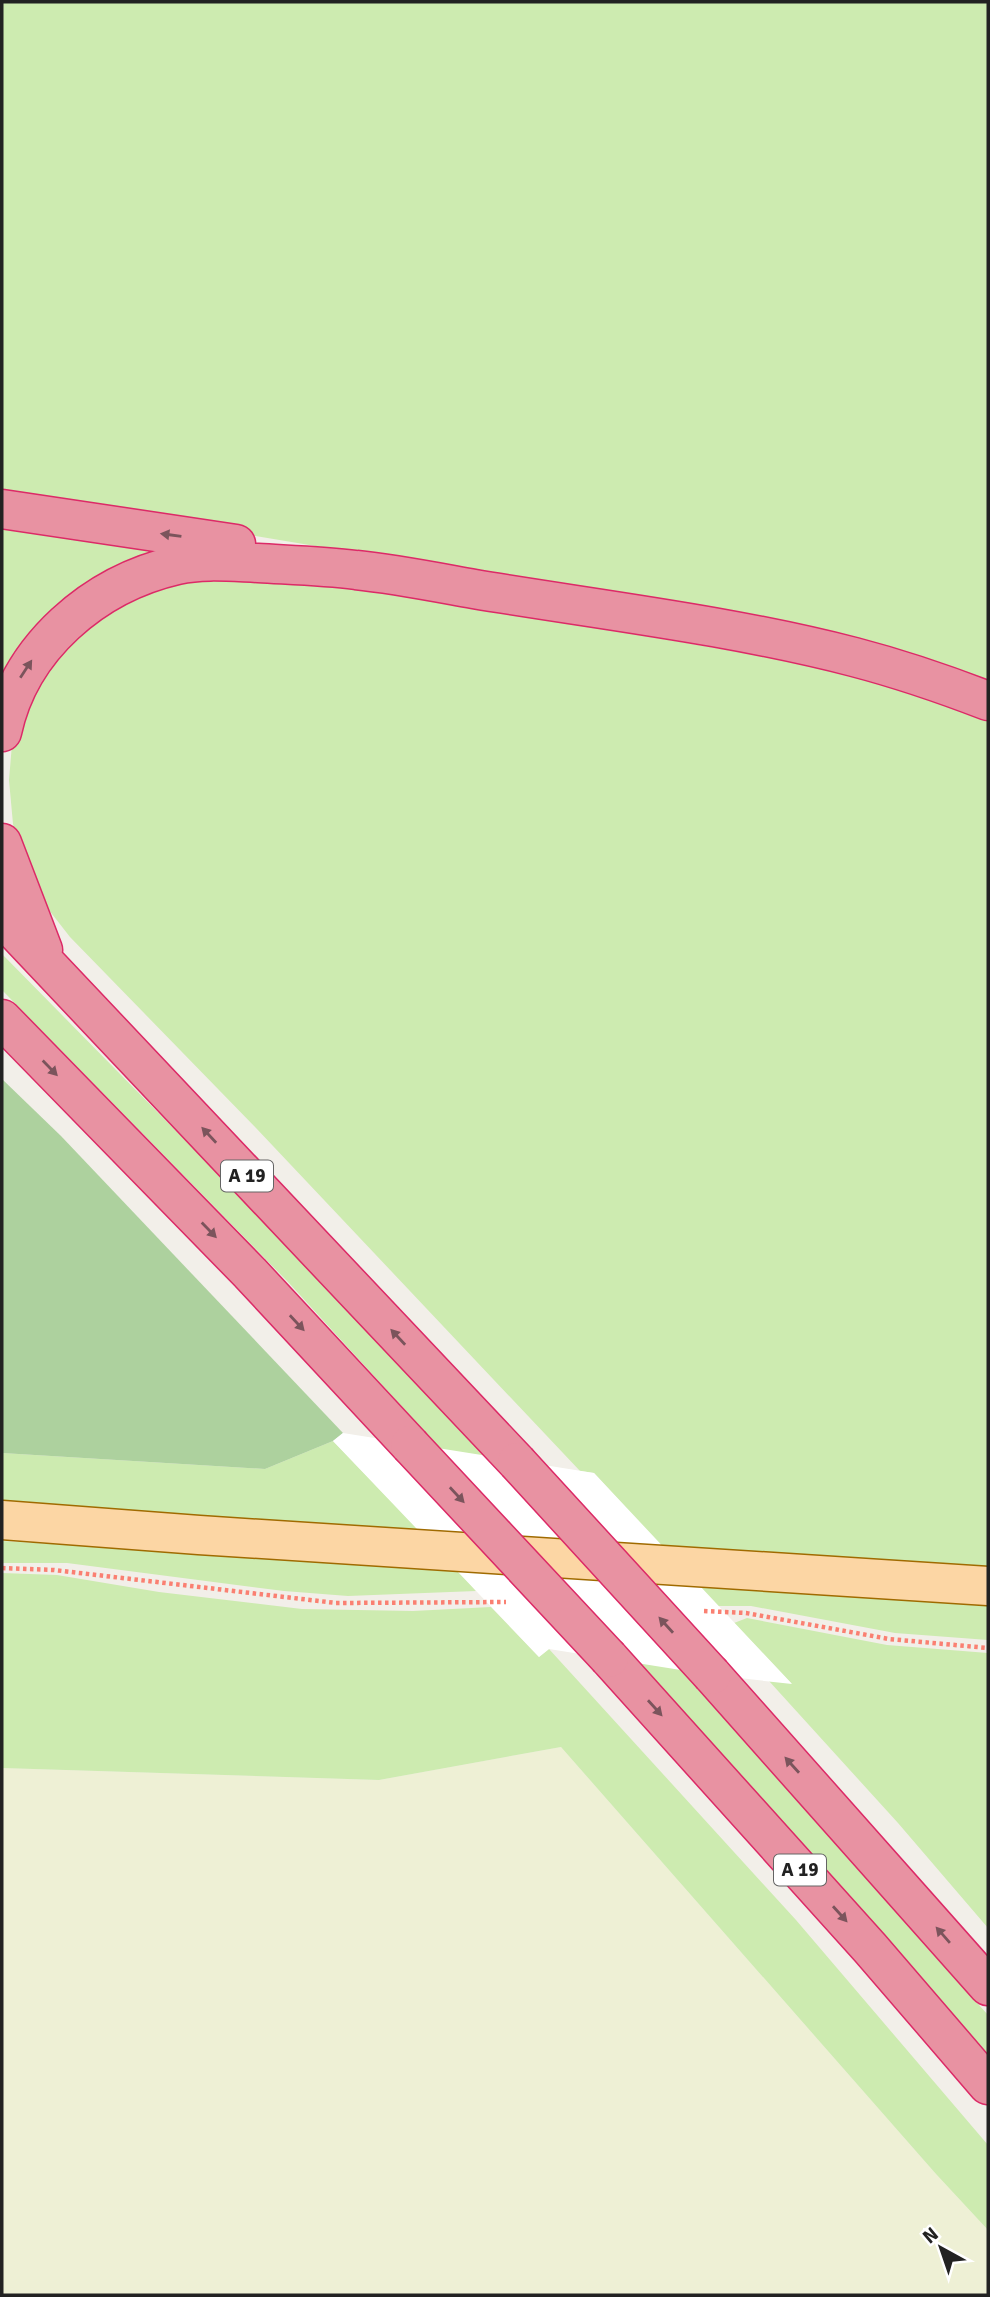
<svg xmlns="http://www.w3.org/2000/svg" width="990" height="2297" font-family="Signika,sans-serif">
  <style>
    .farmland { fill: #eef0d5 }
    .grass { fill: #cdebb0 }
    .forest { fill: #add19e }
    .pier { fill: #fff }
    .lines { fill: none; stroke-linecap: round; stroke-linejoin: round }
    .major-casing { stroke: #a06b00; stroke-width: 41 }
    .highway-casing { stroke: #dc2a67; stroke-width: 41 }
    .path { stroke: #fa8072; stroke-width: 4.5; stroke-dasharray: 3.5 3.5; stroke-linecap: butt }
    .major { stroke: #fcd6a4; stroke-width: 38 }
    .highway { stroke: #e892a2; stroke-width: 38 }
    .highway-bridge-casing { stroke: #dc2a67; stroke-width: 41; stroke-linecap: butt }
    .highway-bridge { stroke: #e892a2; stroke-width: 38 }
    .oneway { fill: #7b545c }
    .labels { text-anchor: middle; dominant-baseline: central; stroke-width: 5; stroke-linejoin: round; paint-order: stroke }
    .shield { fill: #fff; stroke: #646464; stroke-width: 2 }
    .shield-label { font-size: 19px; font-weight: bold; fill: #222 }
  </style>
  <rect width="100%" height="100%" fill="#f2efe9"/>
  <path class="farmland" d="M561,1747L936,2174L988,2230V2295H2V1768L379,1780Z"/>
  <path class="grass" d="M2,2H988V683L628,598L2,494Z
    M2,523L155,546L165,554L2,682Z
    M198,575L358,587L786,660L847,673L988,718V1568L660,1545L594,1473L580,1471L256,1128L70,937L45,905L26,869L13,824L9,780L12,744L36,677L97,613Z
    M2,954L308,1265L489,1457L469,1480L289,1283L2,990Z
    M333,1441L420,1531L2,1503V1453L265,1469Z
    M2,1541L456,1568L476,1591L348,1596L284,1591L67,1563H2Z
    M2,1573L57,1575L159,1592L302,1609L413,1611L491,1607L539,1657L549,1649L796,1920L988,2145V2230L936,2174L561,1747L379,1780L2,1768Z
    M696,1584L988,1604V1640L895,1633L751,1606H718Z
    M747,1618L887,1645L988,1653V1928L898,1823L769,1681L791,1683L734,1623Z
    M645,1633L681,1670L988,2015V2056L851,1898L626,1648Z"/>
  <path class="forest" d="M2,1079L61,1136L343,1433L333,1441L265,1469L2,1453Z"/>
  <path class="pier" d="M343,1433L594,1473L792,1684L712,1675L549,1649L539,1657L333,1441Z"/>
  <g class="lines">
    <g class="major-casing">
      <path id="major" d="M2,1520L199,1535L988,1586"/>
    </g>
    <g class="highway-casing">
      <path id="highway" d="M2,509L236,544
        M2,732C20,647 94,584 177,565C203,559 232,562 258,563C291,565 324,566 356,570C395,574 435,582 474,589C601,610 730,625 854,657C900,669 944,684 988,701
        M2,843L43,950
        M2,917L517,1462
        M2,1019L250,1273L410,1445
        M609,1658L870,1948L988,2085
        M712,1675L988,1986"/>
    </g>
    <path class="path" d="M2,1568L54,1570L336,1603L506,1602
      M704,1611L746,1613L889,1639L988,1648"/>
    <use href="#major" class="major"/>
    <use href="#highway" class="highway"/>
    <g class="highway-bridge-casing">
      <path id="highway-bridge" d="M410,1445L609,1658
        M517,1462L712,1675"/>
    </g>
    <use href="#highway-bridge" class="highway-bridge"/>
  </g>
  <defs><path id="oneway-solid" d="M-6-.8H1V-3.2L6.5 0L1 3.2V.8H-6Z" transform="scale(1.75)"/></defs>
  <g class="oneway">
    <use href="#oneway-solid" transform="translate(171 535) rotate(-172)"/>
    <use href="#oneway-solid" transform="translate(26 669) rotate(-57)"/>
    <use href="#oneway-solid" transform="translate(50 1068) rotate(46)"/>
    <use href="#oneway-solid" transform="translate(209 1135) rotate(-133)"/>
    <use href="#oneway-solid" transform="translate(209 1230) rotate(46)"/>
    <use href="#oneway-solid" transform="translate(297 1323) rotate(47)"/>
    <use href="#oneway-solid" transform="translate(398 1337) rotate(-133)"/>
    <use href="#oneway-solid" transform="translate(457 1495) rotate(47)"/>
    <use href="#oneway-solid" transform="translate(666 1625) rotate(-132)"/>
    <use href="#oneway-solid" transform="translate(655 1708) rotate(48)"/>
    <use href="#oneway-solid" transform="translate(792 1765) rotate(-132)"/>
    <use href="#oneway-solid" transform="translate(840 1914) rotate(48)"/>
    <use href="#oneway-solid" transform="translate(943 1935) rotate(-131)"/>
  </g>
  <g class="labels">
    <g class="shield">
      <rect x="221" y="1160.5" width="52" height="31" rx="5"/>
      <rect x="774" y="1854.5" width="52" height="31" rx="5"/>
    </g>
    <g class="shield-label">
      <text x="247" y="1176">A 19</text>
      <text x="800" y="1870">A 19</text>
    </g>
  </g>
  <rect width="990" height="2297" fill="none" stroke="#222222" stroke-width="7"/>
  <g transform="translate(941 2248) rotate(320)" stroke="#ffffff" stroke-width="5" paint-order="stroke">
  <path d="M0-5L12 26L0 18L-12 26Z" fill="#222222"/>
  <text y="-10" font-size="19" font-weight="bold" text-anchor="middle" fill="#222222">N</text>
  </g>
</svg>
